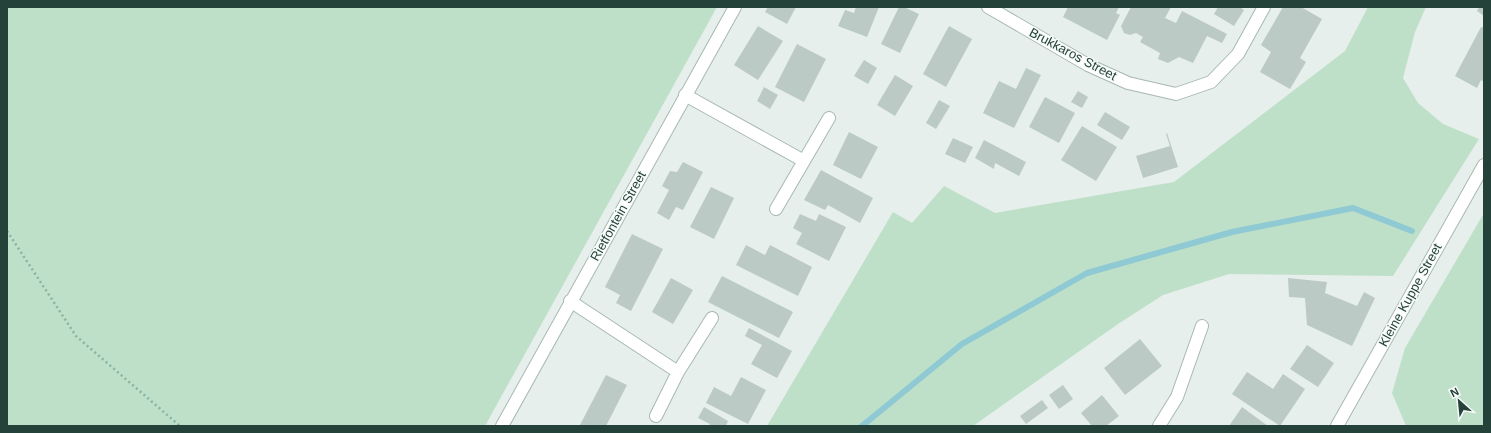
<svg xmlns="http://www.w3.org/2000/svg" width="1491" height="433" font-family="Arial,sans-serif">
  <style>
    .green { fill: #bfe0c8 }
    .lines { fill: none; stroke-linecap: round; stroke-linejoin: round }
    .stream { stroke: #8ec9d4; stroke-width: 6 }
    .building { fill: #bbcac4 }
    .service-casing { stroke: #a8b8b2; stroke-width: 14 }
    .minor-casing { stroke: #a8b8b2; stroke-width: 14 }
    .tertiary-casing { stroke: #a8b8b2; stroke-width: 14 }
    .path { stroke: #86b3a5; stroke-width: 2.5; stroke-dasharray: 2 3; stroke-linecap: butt }
    .service { stroke: #fff; stroke-width: 12 }
    .minor { stroke: #fff; stroke-width: 12 }
    .tertiary { stroke: #fff; stroke-width: 12 }
    .labels { text-anchor: middle; dominant-baseline: central; stroke-width: 3; stroke-linejoin: round; paint-order: stroke }
    .street-label { font-size: 13px; fill: #24423a; stroke: #f7fbf9 }
  </style>
  <rect width="100%" height="100%" fill="#e6efeb"/>
  <path class="green" d="M7,7H717L485,426H7Z
    M1368,7H1426L1415,32L1403,78L1418,103L1443,124L1479,139L1393,276L1229,274L1163,295L1118,324L973,426H767L893,212L912,223L944,186L995,213L1174,182L1345,51Z
    M1484,213V426H1406L1392,393L1405,348Z"/>
  <g class="lines">
    <path class="stream" d="M862,426L962,344L1087,273L1232,232L1353,208L1412,231"/>
  </g>
  <path class="building" d="M768,7H796L787,24L765,12Z
    M856,7H879L867,37L838,26L845,10L854,13Z
    M899,7H904L919,14L900,53L881,44Z
    M1068,7H1119L1116,13L1120,15L1107,40L1063,17Z
    M1131,7H1171L1165,18L1176,23L1182,11L1227,34L1222,43L1207,36L1193,63L1179,57L1168,63L1158,59L1160,53L1140,42L1143,37L1136,33L1130,35L1124,33L1121,26Z
    M1218,7H1240L1244,10L1234,26L1214,14Z
    M1283,7H1301L1322,19L1300,58L1306,62L1290,89L1260,72L1271,52L1261,45Z
    M1479,7H1484V16L1477,11Z
    M758,26L783,41L758,80L734,65Z
    M949,26L972,39L946,87L923,74Z
    M1481,27L1484,28V82L1481,80L1477,88L1455,76Z
    M797,44L826,59L804,102L775,87Z
    M864,60L877,68L868,84L854,76Z
    M1026,68L1041,75L1014,128L983,113L999,81L1016,89Z
    M895,75L913,86L895,116L877,105Z
    M764,87L778,95L770,109L757,101Z
    M1078,91L1088,97L1082,108L1071,102Z
    M1045,97L1075,113L1059,143L1029,127Z
    M939,100L950,106L936,129L926,123Z
    M1105,112L1130,127L1122,140L1097,125Z
    M1082,126L1117,147L1096,181L1061,160Z
    M849,132L878,147L861,179L833,165Z
    M1167,133L1178,167L1143,178L1136,156L1170,146L1166,134Z
    M953,138L973,147L965,163L945,154Z
    M984,140L1026,162L1019,176L995,163L994,169L975,158Z
    M683,162L703,172L683,210L676,207L669,220L657,213L669,190L662,186L670,171L677,172Z
    M821,170L873,198L860,223L828,205L825,210L804,200Z
    M711,187L734,198L714,239L690,227Z
    M800,214L816,221L819,214L846,227L829,261L796,244L802,233L793,228Z
    M632,234L663,249L631,311L616,303L620,295L605,287Z
    M746,245L765,255L770,245L812,267L798,296L736,265Z
    M722,276L793,312L779,338L708,302Z
    M671,278L693,290L673,324L652,312Z
    M1288,278L1327,282L1325,293L1357,306L1364,292L1375,298L1352,346L1307,325L1305,298L1289,297Z
    M749,328L792,351L777,378L751,364L762,345L745,336Z
    M1140,339L1162,366L1125,395L1104,368Z
    M1307,345L1334,363L1318,387L1290,369Z
    M1247,372L1273,389L1283,374L1305,389L1280,426L1232,394Z
    M606,375L627,385L606,426L580,425Z
    M741,377L766,390L748,424L706,403L714,387L731,396Z
    M1063,385L1073,399L1059,409L1049,395Z
    M1102,395L1119,416L1106,426H1092L1081,413Z
    M1042,400L1048,408L1026,424L1020,416Z
    M704,407L728,421L726,426H709L710,424L698,418Z
    M1242,407L1268,426H1229Z"/>
  <g class="lines">
    <g class="service-casing">
      <path id="service" d="M685,95L804,161
        M776,209L829,118
        M570,301L678,372
        M656,416L678,372L712,318"/>
    </g>
    <g class="minor-casing">
      <path id="minor" d="M988,7L1088,65L1128,83L1176,94L1211,82L1238,54L1264,7
        M502,426L735,7
        M1159,426L1177,397L1202,326"/>
    </g>
    <g class="tertiary-casing">
      <path id="tertiary" d="M1337,426L1484,165"/>
    </g>
    <path class="path" d="M7,231L76,336L180,426"/>
    <use href="#service" class="service"/>
    <use href="#minor" class="minor"/>
    <use href="#tertiary" class="tertiary"/>
  </g>
  <g class="labels">
    <g class="street-label">
      <text transform="translate(1073 54) rotate(28)">Brukkaros Street</text>
      <text transform="translate(618 216) rotate(-61)">Rietfontein Street</text>
      <text transform="translate(1410 295) rotate(-61)">Kleine Kuppe Street</text>
    </g>
  </g>
  <rect width="1491" height="433" fill="none" stroke="#24423a" stroke-width="16"/>
  <g transform="translate(1459 401) rotate(333)" stroke="#f7fbf9" stroke-width="3" paint-order="stroke">
  <path d="M0-3L7 15L0 10L-7 15Z" fill="#24423a"/>
  <text y="-6" font-size="11" font-weight="bold" text-anchor="middle" fill="#24423a">N</text>
  </g>
</svg>
